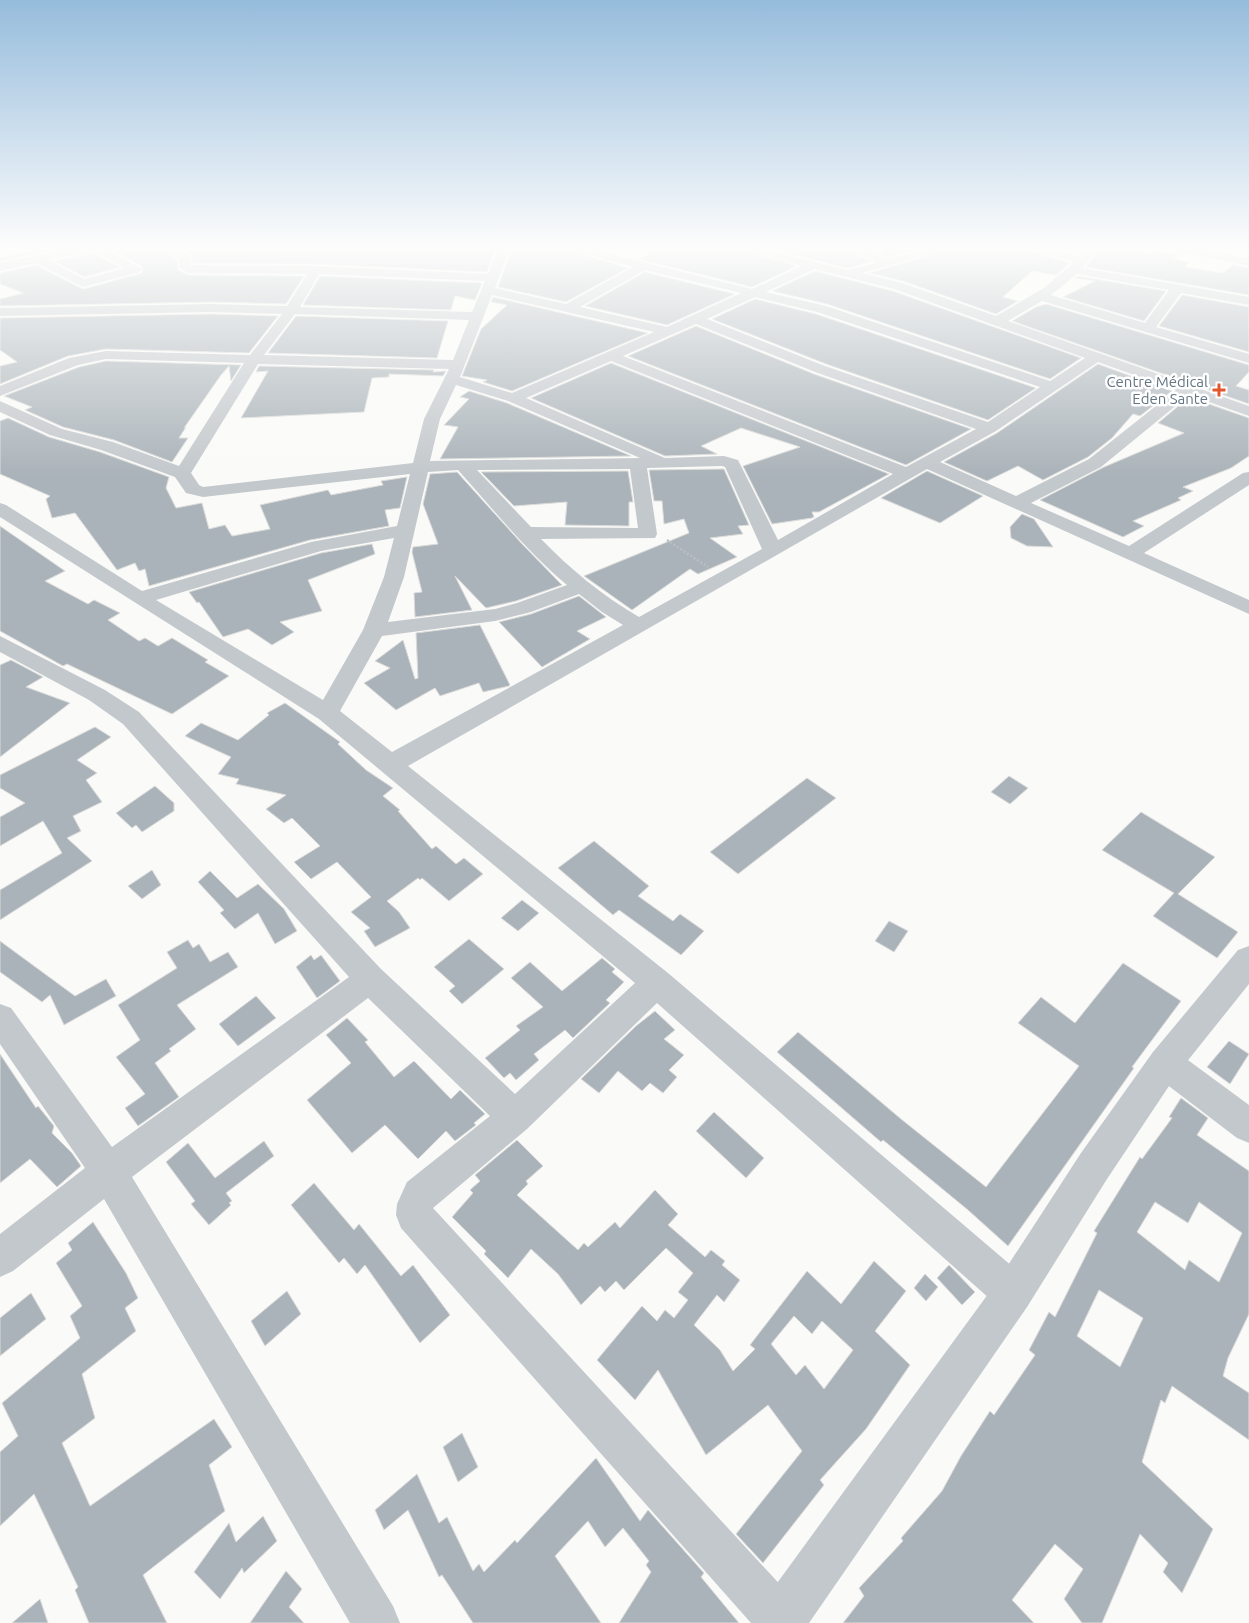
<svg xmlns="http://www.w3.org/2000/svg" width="1249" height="1623" font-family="Ubuntu,sans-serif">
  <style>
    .building { fill: #aab3b9; stroke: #dcdcda; fill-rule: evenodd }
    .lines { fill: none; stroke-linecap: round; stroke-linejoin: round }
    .path { stroke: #bbbfc2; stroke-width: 2.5; stroke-dasharray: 2 2; stroke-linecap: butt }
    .minor { fill: #c3c8cc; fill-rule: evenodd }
    .tertiary { fill: #c3c8cc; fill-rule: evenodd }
    .poi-dot { fill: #e4572e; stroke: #fff; stroke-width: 2 }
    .labels { text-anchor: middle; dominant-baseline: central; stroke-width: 5; stroke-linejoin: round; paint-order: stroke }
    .far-poi-label { font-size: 15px; fill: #657683; stroke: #fff; text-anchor: end }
  </style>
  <rect width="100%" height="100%" fill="#fafaf8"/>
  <path class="building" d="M43,248H61L0,261V258Z
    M109,248H157L177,260L178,270L188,275L304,276L286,304L211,302L0,306V299L23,293L0,284V273L36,265L83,289L142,273L143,267Z
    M180,248H496L487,272L315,264L193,263L190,253Z
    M512,248H562L628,268L566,302L498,287Z
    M661,248H736L797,266L752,287L638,259Z
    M768,248H847L871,262L847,268Z
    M870,248H922L888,257Z
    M954,248H1021L1070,263L1056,275L1032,271L1003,297L1018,301L996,314L903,281L869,273Z
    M1100,248H1122L1153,254L1155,251L1178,255L1174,259L1189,262L1185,267L1223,273L1233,265L1249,268V295L1086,267Z
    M92,253L120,267L84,277L54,261Z
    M815,271L893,291L1081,358L1050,379L827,304L772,291Z
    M645,272L735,294L667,325L585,306Z
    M320,276L482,283L475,300L455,296L451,310L303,305Z
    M1078,276L1166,291L1144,321L1063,297L1095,281L1075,278Z
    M1182,295L1249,307V352L1159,326Z
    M493,297L648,333L512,391L483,382L487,380L462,376L481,329L507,305L491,302Z
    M755,299L816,314L1036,388L988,420L826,364L712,319Z
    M1046,304L1249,365V372L1236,386L1249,390V404L1012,321L1036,307Z
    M211,314L278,316L249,353L106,349L68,356L0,384V366L17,362L0,350V318Z
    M296,316L448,321L437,358L268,353Z
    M696,326L814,374L971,429L906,465L628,356Z
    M106,361L241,365L231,381L229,366L221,375L184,428L186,427L179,438H188L172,462L114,440L63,427L25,410L32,407L4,396L79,367Z
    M611,363L889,474L819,512H812L814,517L812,518L772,524L743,466L800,447L741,428L701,446L717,454L665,456L531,398Z
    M1098,364L1172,391L1140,416L1133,414L1112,438L1088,457L1043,480L1018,466L987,481L944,462L997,433Z
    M259,366L434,370L433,372L446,371L443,376L389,374V377L372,378L364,412L241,418L268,371L256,372Z
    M469,391L507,403L631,456L440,459L458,427L444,425L469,399L460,397Z
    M1189,397L1249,418V456L1231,468L1183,487L1193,491L1178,498L1181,500L1133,521L1144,526L1123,537L1040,500L1104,467L1184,433L1158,423Z
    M8,418L49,437L100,452L169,477L166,488L176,508L202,503L209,529L225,525L232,536L270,529L260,505L328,490L331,495L383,485L381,481L407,477L400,508L385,510L389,526L310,540L149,586L145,569L139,571L135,563L117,570L75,513L52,518L46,499L50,496L0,474V421Z
    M724,469L749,525L738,526L743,534L710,538L737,557L698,574L690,569L632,610L584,576L689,533L684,519L664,524L662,501H654L649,470Z
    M628,471L633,502H629V526L565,525L567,502L514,506L481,472Z
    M927,471L983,496L940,523L881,498Z
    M457,472L523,545L562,585L516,601L486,608L455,576L472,610L415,617L414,593L422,592L412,552L413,547L438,544L423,504L430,474Z
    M1022,514L1034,519L1053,547L1027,546L1011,538L1010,527Z
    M0,526L65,571L45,581L88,604L94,600L120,613L108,620L139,641L145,638L158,646L172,638L208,660L205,662L229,676L172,714L67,664L63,666L0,631Z
    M372,544L375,554L308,580L322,611L280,622L294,632L272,645L248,629L223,637L199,602L197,603L189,592L321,553Z
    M579,596L606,617L577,631L590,639L542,667L499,622L531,614Z
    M480,625L510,685L509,686L483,692L479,683L440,696L435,688L396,710L364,683L390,668L375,661L403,640L415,679L418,678L416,633Z
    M11,660L43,677L26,687L70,703L0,757V665Z
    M285,703L340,742L338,744L366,770L393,788L383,796L400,810L398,811L432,849L436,846L456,864L464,858L483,874L449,901L422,878L420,880L418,878L387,901L399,912L410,928L375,947L364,931L370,928L351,912L371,897L337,862L311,879L294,862L320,846L292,818L284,823L266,809L286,795L236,784L239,779L218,774L231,757L185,736L201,723L238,740L269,715L267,713Z
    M95,727L111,737L77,760L97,773L86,780L102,802L73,816L81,831L67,838L92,861L0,920V890L62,853L43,821L0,846V817L25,803L0,788V775Z
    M1009,776L1028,788L1010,804L991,792Z
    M807,778L836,798L738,874L710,852Z
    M155,786L174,803V811L142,832L136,825L132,828L116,813Z
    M1141,812L1215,857L1178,894L1238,932L1217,958L1153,916L1174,893L1102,850Z
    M594,841L649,886L638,896L673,921L680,914L704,931L681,955L619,910L613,915L558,868Z
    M152,870L161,885L142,899L128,886Z
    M210,871L237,898L258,884L284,909L297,931L275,944L258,913L235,929L220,913L224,910L198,882Z
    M522,900L539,913L518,931L501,918Z
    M889,921L908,931L894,952L875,941Z
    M469,939L504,969L462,1004L449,991L455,986L434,967Z
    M188,940L193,948L199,944L210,962L228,952L238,967L177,1005L196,1029L169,1049L171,1051L155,1063L179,1097L138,1126L125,1108L145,1094L116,1057L140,1040L118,1005L177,968L167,952Z
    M0,941L75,996L106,979L116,996L64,1025L50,995L42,1002L0,972Z
    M311,955L314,960L321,955L340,981L317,998L296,967Z
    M602,958L615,969L612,972L624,982L606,1000L610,1003L573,1038L565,1030L534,1054L539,1060L516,1080L510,1073L504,1078L485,1058L520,1030L516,1026L543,1007L511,978L530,962L562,991Z
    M1123,963L1181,1001L1132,1067L1134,1068L1008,1246L968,1210L883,1140L881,1142L777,1052L798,1032L901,1119L986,1187L1079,1066L1018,1023L1041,997L1075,1023Z
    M256,996L276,1018L238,1046L219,1024Z
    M655,1011L675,1030L664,1039L684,1055L669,1070L677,1077L663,1093L650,1083L642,1091L618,1071L599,1093L581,1079L636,1026Z
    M347,1018L368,1040L365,1042L394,1077L414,1061L451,1099L460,1090L485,1114L474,1123L476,1125L455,1141L446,1131L418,1159L385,1125L352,1153L307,1100L351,1063L326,1035Z
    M1229,1041L1249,1054L1230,1084L1207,1067Z
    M0,1054L36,1108L38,1106L54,1126L52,1133L72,1153L81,1166L57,1187L30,1159L0,1183Z
    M1181,1098L1208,1118L1197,1135L1249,1171V1314L1228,1358L1223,1376L1249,1393V1440L1172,1386L1165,1403L1161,1400L1142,1462L1213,1529L1182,1593L1163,1572L1168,1563L1140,1534L1102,1623H1082L1064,1599L1083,1569L1055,1544L1012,1600L1034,1623H843L864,1596L859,1588L903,1541L901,1538L942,1491L961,1456L990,1411L994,1415L1035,1355L1029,1350L1049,1312L1055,1317L1097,1233L1094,1231L1140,1157L1142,1159L1172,1118L1169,1117ZM1155,1202L1188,1223L1199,1202L1242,1233L1219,1282L1189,1260L1185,1270L1137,1232ZM1099,1290L1143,1318L1120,1367L1077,1336Z
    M714,1112L764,1158L746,1178L696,1131Z
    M517,1140L543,1166L526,1181L528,1184L517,1195L578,1250L584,1243L588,1247L615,1222L620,1228L655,1190L678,1214L668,1225L705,1257L711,1250L725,1261L722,1265L740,1280L724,1302L717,1295L694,1325L720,1350L733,1371L755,1349L750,1345L807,1271L841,1304L874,1261L906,1291L875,1331L910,1365L866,1429L820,1480L824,1485L763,1563L736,1534L802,1451L768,1405L706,1455L658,1370L635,1400L597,1360L642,1306L657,1321L665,1310L674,1318L688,1300L678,1292L693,1273L666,1248L624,1290L616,1281L605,1292L600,1286L581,1305L558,1274L531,1249L508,1278L484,1254L486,1251L452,1217L473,1193L470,1190L480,1181L475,1175ZM794,1316L812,1334L822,1321L853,1350L824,1389L805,1365L796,1375L771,1344Z
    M264,1141L274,1156L226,1193L232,1201L229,1203L231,1205L209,1225L191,1204L195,1201L166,1162L188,1143L215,1178Z
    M314,1183L354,1230L359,1224L401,1276L413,1265L450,1315L420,1343L365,1265L357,1274L344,1258L339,1263L291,1205Z
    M93,1222L126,1273L138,1298L125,1308L136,1331L82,1374L95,1418L62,1443L90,1506L214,1419L232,1447L209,1465L225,1511L143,1575L167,1623H89L75,1590L78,1587L34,1494L0,1526V1452L18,1436L2,1403L80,1338L70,1316L82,1306L56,1263L72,1250L68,1243Z
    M949,1265L975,1292L962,1305L937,1278Z
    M925,1274L938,1287L926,1301L914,1288Z
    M287,1291L301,1314L265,1346L251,1321Z
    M31,1293L46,1319L0,1356V1318Z
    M462,1433L478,1467L458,1482L443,1447Z
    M596,1458L640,1521L648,1510L704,1573L701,1577L739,1623H619L651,1572L646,1565L649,1561L623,1528L605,1547L588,1521L555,1556L601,1623H473L442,1575L439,1577L408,1510L384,1530L375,1510L417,1474L439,1523L447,1517L473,1571L479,1564L484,1572L515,1540L517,1543Z
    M263,1516L277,1541L244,1573L242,1568L220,1599L194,1572L229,1523L236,1542Z
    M286,1571L302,1589L289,1607L304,1623H250Z
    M40,1599L48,1623H12Z"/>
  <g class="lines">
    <path class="path" d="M667,540L708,567"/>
    <path class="minor" d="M72,248H105L142,269L140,272L83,287L36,263L0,271V263ZM92,251L125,268L84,279L49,260Z
      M159,248H175L189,255L191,265L315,266L488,274L498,248H510L495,288L566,304L633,267L564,248H586L752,289L802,266L738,248H759L847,270L876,263L849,248H865L888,259L931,248H952L862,273L902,283L996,316L1044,288L1074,262L1023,248H1045L1079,257L1086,248H1098L1083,268L1249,297V305L1181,293L1156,327L1249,354V363L1042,301L1008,321L1249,406V416L1189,395L1101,467L1031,503L1129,546L1243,473L1249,472V485L1144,553L1249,600V614L927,469L408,766L668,973L1027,1279L1032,1293L1027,1307L1013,1312L999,1307L657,1003L527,1129L433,1208L797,1603L804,1620L802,1623H751L401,1228L396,1215L397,1204L407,1182L490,1116L368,998L132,1177L393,1606L400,1623H350L104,1199L13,1271L0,1277V1234L85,1168L0,1044V1004L11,1008L112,1147L349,977L123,724L89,700L0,652V636L105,690L139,712L381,969L515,1094L635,983L319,719L0,517V503L6,505L142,591L311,542L397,526L410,474L203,497L186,493L175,477L101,450L50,435L0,412V401L62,429L113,442L179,466L244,363L106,359L78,365L0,396V386L69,358L106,351L250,355L282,314L211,312L0,316V308L211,304L287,306L307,274L188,273L179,268V259ZM815,269L894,289L1085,358L1050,381L826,306L766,292ZM645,270L741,293L667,327L580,307ZM319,274L485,281L472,312L300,307ZM1077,274L1169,290L1145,323L1051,295ZM492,295L654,332L512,393L460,377ZM755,297L817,312L1040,387L988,422L825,366L707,319ZM295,314L469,320L453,360L264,355ZM696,324L815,372L976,429L906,467L623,356ZM611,361L893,474L778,540L738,460L724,456L665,458L526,398ZM1098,362L1176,390L1089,459L1016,496L940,462L996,431ZM258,364L449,369L424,419L413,463L203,487L199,485L191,473ZM456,385L508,401L640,458L430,461L440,419ZM722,466L725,467L762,549L639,617C603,596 570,569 541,539L655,538L657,534L647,468ZM630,469L638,528L531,527L477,470ZM458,470C494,510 526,551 567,585L517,603L495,609L388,622L404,577L428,472ZM394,538L384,577L363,630L323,700L156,600L321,551ZM579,594L602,612L623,625L392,752L340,711L382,636L495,621L531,612Z
      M1171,248H1197L1249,258V266L1177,251Z
      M1165,1048L1177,1052L1249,1105V1143L1237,1138L1153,1074L1149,1063L1153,1052Z"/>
    <path class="tertiary" d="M1249,946V984L1177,1074L1107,1179L1027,1307L809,1623H754L761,1605L999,1279L1081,1153L1153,1052L1238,950Z"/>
  </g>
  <linearGradient id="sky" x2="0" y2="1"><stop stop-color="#96bcdc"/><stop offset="0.52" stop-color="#fdfdfc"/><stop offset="1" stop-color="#fdfdfc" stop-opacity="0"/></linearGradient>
  <rect width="1249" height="476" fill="url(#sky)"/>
  <path class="poi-dot" d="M1216.5 382.5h5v5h5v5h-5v5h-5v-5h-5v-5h5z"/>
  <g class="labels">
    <g class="far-poi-label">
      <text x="1208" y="381">Centre Médical<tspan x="1208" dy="17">Eden Sante</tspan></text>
    </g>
  </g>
</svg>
